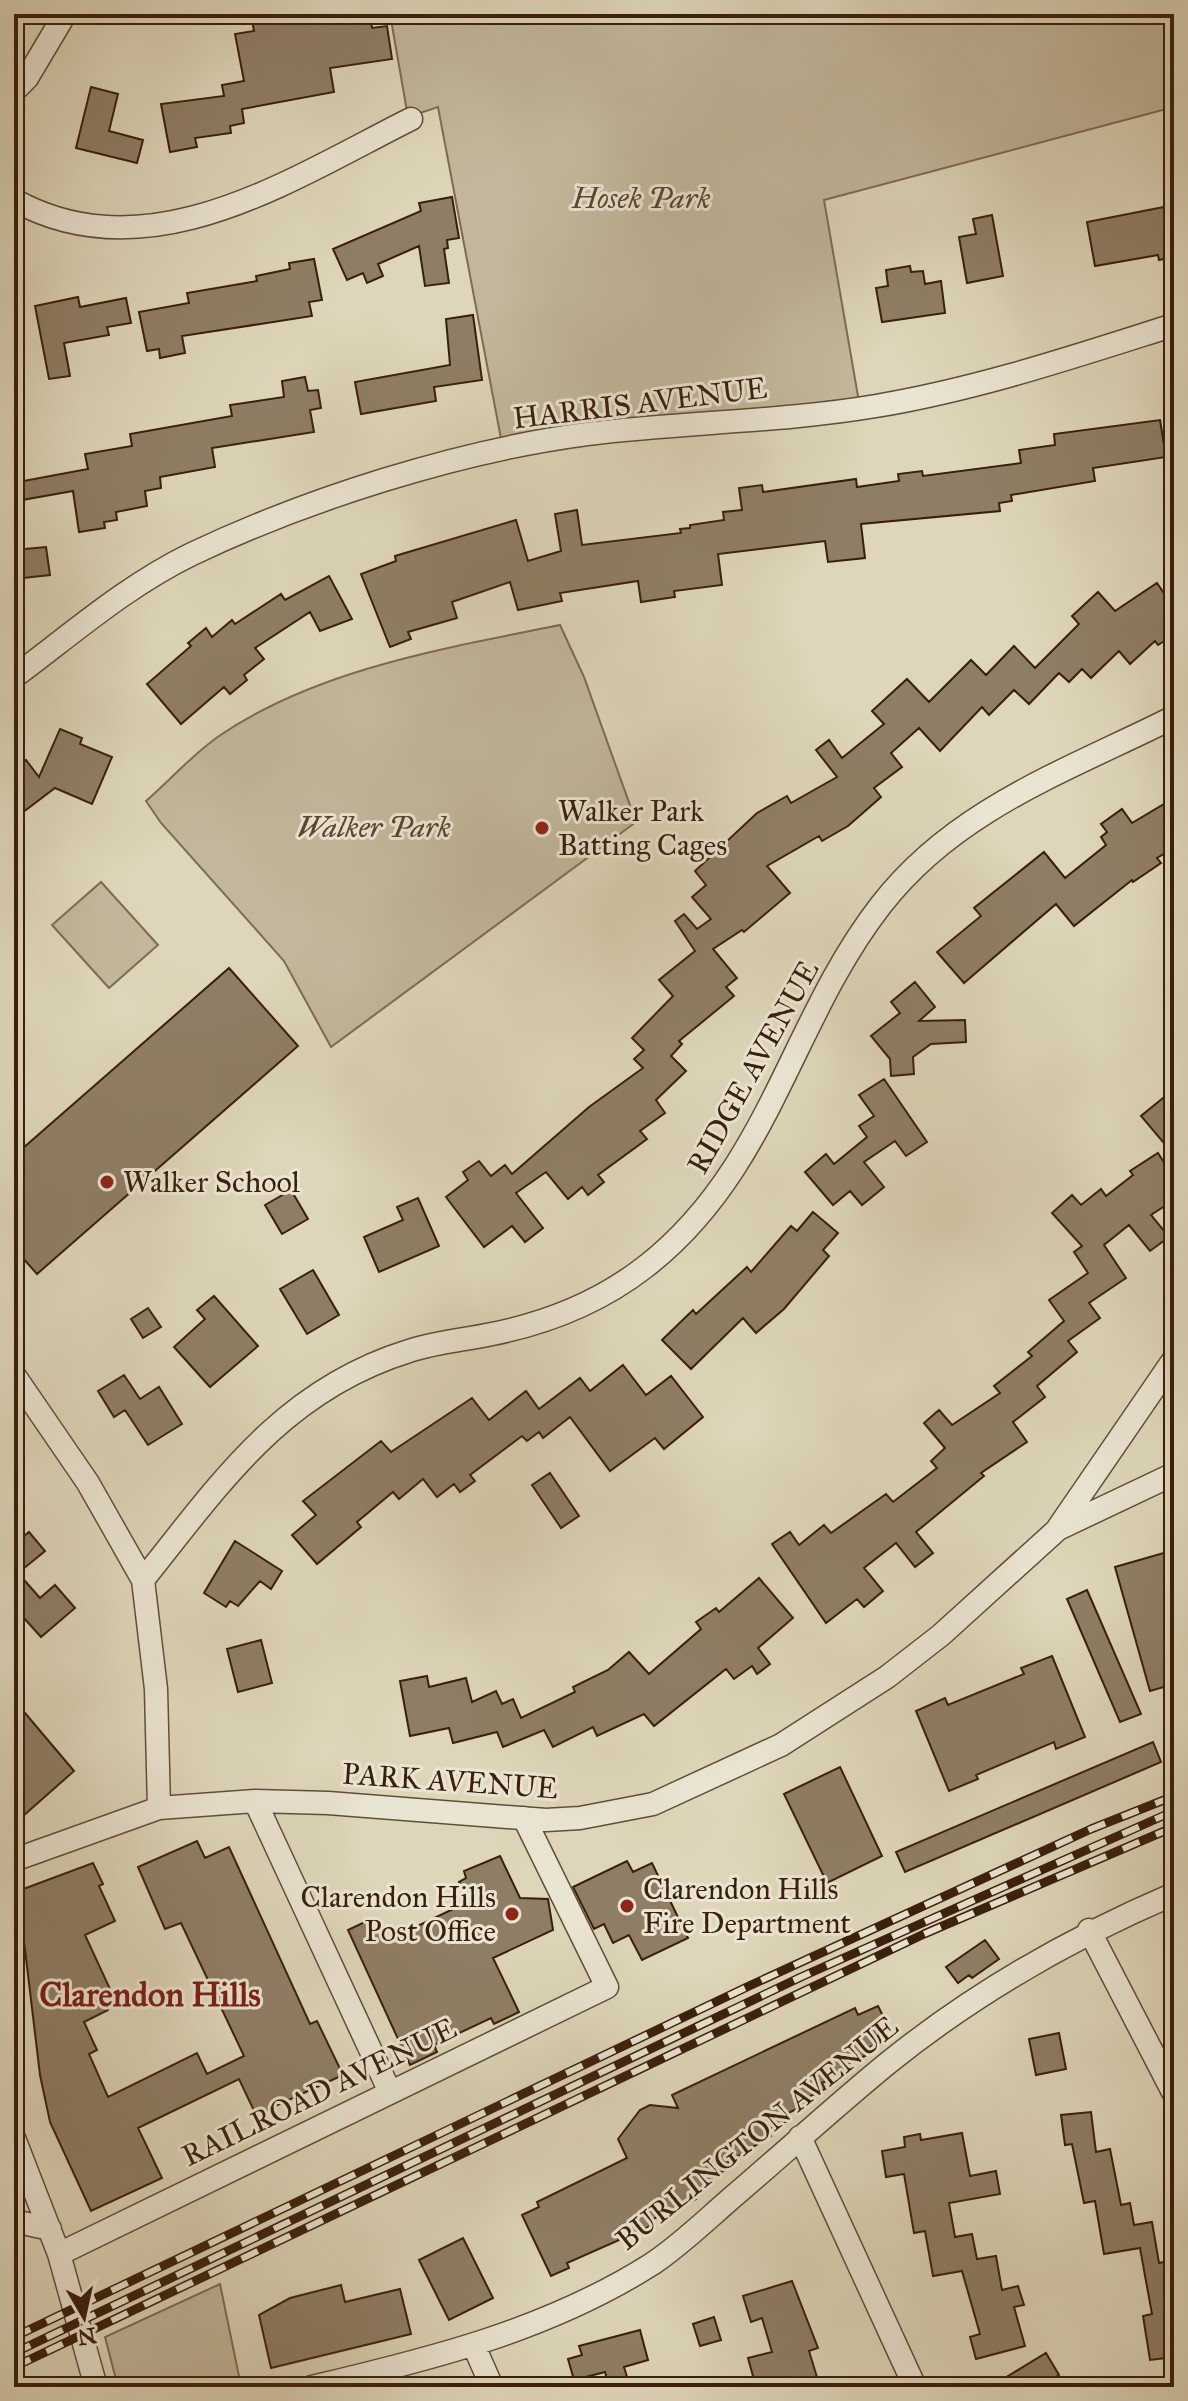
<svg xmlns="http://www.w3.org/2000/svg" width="1188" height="2401" font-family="'IM FELL Great Primer',serif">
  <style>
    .green { fill: #c2b79c; stroke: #7e6b54; stroke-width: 2 }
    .building { fill: #8f7e66; stroke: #391f0c; stroke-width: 2 }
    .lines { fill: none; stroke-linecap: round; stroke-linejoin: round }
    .street-casing { stroke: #624d38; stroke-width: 25 }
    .street { stroke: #eae4d2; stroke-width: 22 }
    .rail-casing { stroke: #391f0c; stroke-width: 9 }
    .rail { stroke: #eae4d2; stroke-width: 6; stroke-dasharray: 18; stroke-linecap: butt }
    .poi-dot { fill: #8f2418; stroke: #eae4d2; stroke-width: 3 }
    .labels { text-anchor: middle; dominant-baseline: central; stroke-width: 6; stroke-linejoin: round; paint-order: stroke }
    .park-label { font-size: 30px; font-style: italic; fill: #5b4530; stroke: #eae4d2 }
    .street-label { font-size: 30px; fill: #391f0c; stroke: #eae4d2 }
    .poi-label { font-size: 30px; fill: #391f0c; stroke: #eae4d2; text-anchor: start }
    .quarter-label { font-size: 34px; font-weight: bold; fill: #7a1f14; stroke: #eae4d2 }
  </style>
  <rect width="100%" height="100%" fill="#ded6ba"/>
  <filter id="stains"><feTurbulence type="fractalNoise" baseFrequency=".0025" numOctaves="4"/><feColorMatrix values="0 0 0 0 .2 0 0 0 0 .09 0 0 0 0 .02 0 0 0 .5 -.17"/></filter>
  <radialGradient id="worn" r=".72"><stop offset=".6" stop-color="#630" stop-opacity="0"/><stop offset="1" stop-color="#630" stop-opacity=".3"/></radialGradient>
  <path class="green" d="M390,14H1174V107L824,200L859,402L502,444L438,107L408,117Z
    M560,625L584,677L636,822L331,1047L284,961L161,823L146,801C170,780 193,754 219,736C317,669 446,648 560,625Z
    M101,882L158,945L109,988L52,925Z
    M220,2284L241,2386L118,2387L105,2337Z"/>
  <path class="building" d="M284,14H322L323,17L370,14L372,28L387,26L392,59L330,68L334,92L242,109L244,123L230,126L231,133L195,138L197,147L170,152L161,104L224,96L222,85L244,81L235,34L254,31L252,20Z
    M91,87L118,94L109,131L143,140L137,163L76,148Z
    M452,197L459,238L447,240L448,248L444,249L449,283L425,286L419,246L378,264L383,276L367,283L363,273L347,280L333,249L421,211L419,203Z
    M1174,205V257L1159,260L1158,255L1095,266L1087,222Z
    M992,215L1003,276L967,283L959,237L976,234L973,219Z
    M314,259L322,300L309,302L312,316L182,336L185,353L160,358L159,349L147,351L139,312L189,303L187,293L257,281L256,276L290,269L289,263Z
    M910,266L911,272L923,271L925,284L941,281L945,313L882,322L876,288L888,286L886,270Z
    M78,297L80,307L126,298L131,323L107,327L109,335L64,343L70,376L49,379L35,306Z
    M473,315L482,380L434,387L436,401L361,414L355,382L450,365L446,319Z
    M305,377L308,391L318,390L321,408L310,410L314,432L212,448L215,467L160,477L161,488L145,491L147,506L116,512L117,520L104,522L105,528L79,532L73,491L22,500L18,482L88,469L85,454L132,446L130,434L232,416L230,405L284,397L282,381Z
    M1160,420L1166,457L1093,468L1095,481L1011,495L1012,501L999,503L1000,511L861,524L865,558L828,562L825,541L718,554L722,585L674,591L675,597L641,602L638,581L560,593L562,601L518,610L510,582L452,602L457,618L408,632L411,639L390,647L361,574L396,561L395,556L516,520L528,561L561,551L555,514L577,510L582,545L681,533L680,529L690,528V525L724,520L723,512L742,510L739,488L762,485L763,492L856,479L857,487L899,481L898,474L922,471L923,476L1021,463L1019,450L1055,445L1054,434Z
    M46,547L50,575L14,579V550Z
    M329,576L352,619L320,631L310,612L255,648L264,659L244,675L247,680L230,694L224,687L181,724L147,684L191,646L188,643L206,628L212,637L232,620L235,624L281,594L285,600Z
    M1157,583L1168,599L1174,594V635L1158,645L1155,641L1130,664L1119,651L1091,678L1082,669L1069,682L1059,673L1029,704L1014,690L989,715L982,707L940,751L919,728L891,753L902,767L874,788L881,797L848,826L822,841L819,836L767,866L790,893L744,932L742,930L713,949L737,978L726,987L734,996L679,1041L682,1044L671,1056L686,1071L656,1100L665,1113L640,1131L647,1139L598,1175L604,1182L588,1195L582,1187L568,1199L546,1172L516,1193L543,1228L525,1242L512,1226L484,1247L446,1197L468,1180L463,1172L479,1161L491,1176L505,1165L512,1174L589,1107L643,1068L634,1059L644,1050L632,1038L673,996L659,980L695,951L675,921L684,914L697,929L711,919L692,897L706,885L695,871L757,813L787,796L791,803L837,777L816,750L829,740L842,758L884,724L872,711L907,679L929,702L971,660L986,675L1014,646L1035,668L1079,624L1072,616L1098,592L1115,611Z
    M60,729L82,738L80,744L112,757L92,804L55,788L14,819V769L26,760L39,777Z
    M1174,798V848L1157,858L1161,863L1133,882L1132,880L1074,926L1056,904L964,983L937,952L981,916L974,908L1044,852L1065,878L1106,845L1101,837L1107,832L1101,824L1122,809L1132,823Z
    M229,968L298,1046L37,1274L14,1248V1156Z
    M915,982L935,1007L919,1021L965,1020L966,1042L931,1044L913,1057L914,1074L891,1076L890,1059L871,1036L900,1013L891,1002Z
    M884,1079L927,1142L906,1156L895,1141L864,1162L884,1187L862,1205L850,1191L833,1205L805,1172L826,1154L834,1164L867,1137L859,1126L874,1116L859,1095Z
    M1174,1089V1155L1141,1116Z
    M1158,1153L1174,1178V1200L1151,1215L1169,1237L1150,1251L1129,1225L1104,1245L1126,1278L1089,1303L1100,1318L1068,1341L1077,1352L1037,1386L1045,1397L1013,1422L1027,1442L981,1473L984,1476L916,1532L933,1553L915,1567L896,1543L864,1568L883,1591L864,1607L857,1599L826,1623L772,1544L790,1532L799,1545L824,1525L831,1533L886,1494L893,1502L937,1468L931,1461L945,1448L924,1423L939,1410L952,1425L1000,1393L994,1386L1032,1356L1028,1352L1064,1321L1049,1300L1088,1273L1074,1252L1082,1246L1052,1213L1072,1195L1081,1205L1101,1189L1106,1196L1133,1175L1130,1171Z
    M291,1190L308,1219L282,1234L265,1205Z
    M418,1198L439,1246L379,1272L364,1237L403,1220L397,1207Z
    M813,1212L838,1233L823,1250L829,1256L784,1309L756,1333L743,1318L691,1369L662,1340L693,1310L696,1314L747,1267L751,1272L791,1226L797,1231Z
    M313,1270L339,1315L307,1334L280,1289Z
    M214,1296L258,1346L210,1387L174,1347L205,1319L197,1310Z
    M148,1308L161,1327L143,1338L131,1319Z
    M623,1365L646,1395L671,1376L703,1417L664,1449L655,1438L610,1471L570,1417L543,1438L539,1432L527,1441L522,1436L470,1475L475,1481L460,1492L454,1484L437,1497L423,1479L399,1499L393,1492L357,1522L361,1527L317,1564L292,1535L316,1515L303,1501L381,1441L391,1452L472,1398L489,1420L526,1391L539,1409L580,1378L590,1391Z
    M124,1375L140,1399L159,1387L182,1424L148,1445L125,1410L114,1417L98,1391Z
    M550,1473L579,1516L561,1528L532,1485Z
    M29,1532L45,1551L18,1573L40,1598L55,1585L75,1608L41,1637L14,1607V1544Z
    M235,1541L282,1571L271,1589L260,1581L238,1606L230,1601L226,1607L204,1593Z
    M1174,1550V1684L1150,1691L1115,1567Z
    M759,1578L793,1618L758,1648L770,1664L757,1674L752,1666L734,1679L726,1669L654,1726L644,1714L597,1736L593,1727L553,1747L544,1730L503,1747L497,1732L453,1743L449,1728L410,1736L400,1681L427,1676L429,1687L466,1678L472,1702L496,1691L502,1704L513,1699L521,1718L575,1692L573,1687L608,1670L629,1652L649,1674L701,1629L696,1622L716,1608L719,1612Z
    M1087,1590L1141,1714L1120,1722L1067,1599Z
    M261,1640L272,1683L238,1692L227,1649Z
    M1052,1656L1085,1737L1056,1749L1054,1742L976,1775L978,1779L949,1791L916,1711L945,1698L948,1705L1024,1674L1021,1668Z
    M14,1700L74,1771L14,1824Z
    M1153,1742L1161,1762L905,1872L896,1852Z
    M840,1767L882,1856L827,1883L784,1794Z
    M197,1841L205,1858L229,1847L310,2024L317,2021L343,2075L256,2115L239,2079L138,2128L162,2178L91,2211L50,2122L40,2075L18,1891L93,1863L103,1884L99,1886L115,1921L85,1935L110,1989L101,1994L108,2010L84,2022L97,2050L89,2054L108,2097L197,2053L207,2074L244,2056L181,1923L165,1929L138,1867Z
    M500,1856L520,1898L548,1899L553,1930L493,1958L519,2012L494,2024L491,2018L434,2045L437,2052L410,2065L348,1930L373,1918L384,1942L468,1902L459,1882L466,1878L464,1871Z
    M627,1861L633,1872L652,1863L688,1938L642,1960L629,1935L613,1943L604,1924L594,1929L573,1887Z
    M985,1940L999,1959L972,1978L969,1975L958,1983L946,1967Z
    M878,2006L890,2030L878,2036L881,2042L862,2051L865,2056L842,2066L845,2072L822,2083L825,2089L804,2099L807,2104L784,2115L787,2121L768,2130L771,2136L728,2162L731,2167L711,2177L714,2183L693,2193L696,2199L651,2220L653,2225L567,2263L569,2268L551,2276L522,2215L539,2207L537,2202L627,2158L618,2139L640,2110L650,2105L678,2108L672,2095L855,2008L858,2015Z
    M1059,2033L1066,2069L1036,2075L1029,2039Z
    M1091,2112L1096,2152L1110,2149L1121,2205L1130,2203L1134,2225L1152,2222L1159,2263L1169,2261L1174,2290V2357L1150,2360L1143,2316L1152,2314L1140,2248L1104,2254L1095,2201L1084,2203L1072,2144L1065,2145L1061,2115Z
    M962,2133L970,2176L996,2171L1000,2194L949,2203L955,2237L972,2234L977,2259L996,2256L1002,2290L1018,2286L1024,2305L1014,2307L1025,2346L976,2359L970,2337L980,2334L962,2271L933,2276L925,2231L914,2233L904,2174L886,2177L882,2151L905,2147L904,2137L920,2134L921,2140Z
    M463,2238L493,2298L449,2320L419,2260Z
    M792,2281L818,2348L809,2351L820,2387H756L748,2358L772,2352L762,2318L751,2322L743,2296Z
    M341,2285L345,2302L400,2289L411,2334L271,2368L259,2315L290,2298Z
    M714,2317L721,2340L700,2346L693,2324Z
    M640,2330L648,2360L624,2367L630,2387H609L605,2372L574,2380L568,2359L582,2355L579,2346Z
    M1046,2353L1059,2375L1054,2378L1059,2387H990Z"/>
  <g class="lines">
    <g class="street-casing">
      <path id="street" d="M14,91L27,78L65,14
        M14,200C149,275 291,179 411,119
        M14,677C72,634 126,586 192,554C308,499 458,451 587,434C683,422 781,422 876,406C978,389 1076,356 1174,325
        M14,1375L88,1483L143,1580L156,1689L159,1808
        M1058,1528L1174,1359
        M143,1580C221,1482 283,1390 409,1351C436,1342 464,1340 492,1334C547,1323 600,1302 645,1267C770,1170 790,1022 881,905C956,808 1069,770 1174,717
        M255,1801L389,2090
        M14,1860L159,1808L255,1801L328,1803L546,1820L580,1818L653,1804L781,1745L887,1677L941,1635L1058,1529L1174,1474
        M1089,1930L1174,2094
        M800,2137L915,2387
        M14,2138L59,2254L96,2387
        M14,2221L50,2229
        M59,2254L607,1987L524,1818
        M474,2346L492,2387
        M312,2387C431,2359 548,2330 652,2264C679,2246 703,2223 727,2202C781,2156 833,2108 888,2063C976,1992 1071,1938 1174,1894"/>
    </g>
    <use href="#street" class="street"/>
    <g class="rail-casing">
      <path id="rail" d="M14,2337L749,1986L1091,1829L1174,1796
        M14,2353L801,1977L1174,1811
        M14,2367L924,1934L1174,1827"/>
    </g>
    <use href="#rail" class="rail"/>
  </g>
  <g class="poi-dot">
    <circle cx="542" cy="828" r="8"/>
    <circle cx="107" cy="1182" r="8"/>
    <circle cx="627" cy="1906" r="8"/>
    <circle cx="512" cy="1914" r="8"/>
  </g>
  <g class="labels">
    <g class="park-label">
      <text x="641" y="198">Hosek Park</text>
      <text x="374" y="827">Walker Park</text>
    </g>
    <g class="street-label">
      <text transform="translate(640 403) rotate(-7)">HARRIS AVENUE</text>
      <text transform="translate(753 1067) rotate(-61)">RIDGE AVENUE</text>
      <text transform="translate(450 1781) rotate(4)">PARK AVENUE</text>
      <text transform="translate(319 2092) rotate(-26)">RAILROAD AVENUE</text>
      <text transform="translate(757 2133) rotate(-39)">BURLINGTON AVENUE</text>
    </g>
    <g class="poi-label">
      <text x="558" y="811">Walker Park<tspan x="558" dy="34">Batting Cages</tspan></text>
      <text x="123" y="1182">Walker School</text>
      <text x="643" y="1889">Clarendon Hills<tspan x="643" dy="34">Fire Department</tspan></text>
      <text x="496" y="1897" text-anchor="end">Clarendon Hills<tspan x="496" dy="34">Post Office</tspan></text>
    </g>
    <g class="quarter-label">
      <text x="150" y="1994">Clarendon Hills</text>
    </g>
  </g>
  <rect width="1188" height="2401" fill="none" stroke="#ded6ba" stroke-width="48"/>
  <rect x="16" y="16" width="1156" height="2369" fill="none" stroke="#391f0c" stroke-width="4"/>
  <rect x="24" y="24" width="1140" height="2353" fill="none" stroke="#391f0c" stroke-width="2"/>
  <g transform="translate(84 2317) rotate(171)" stroke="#eae4d2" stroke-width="6" paint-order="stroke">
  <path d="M0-6L14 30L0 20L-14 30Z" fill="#391f0c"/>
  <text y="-12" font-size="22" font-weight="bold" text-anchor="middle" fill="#391f0c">N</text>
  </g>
  <rect width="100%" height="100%" filter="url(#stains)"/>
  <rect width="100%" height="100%" fill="url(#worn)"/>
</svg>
